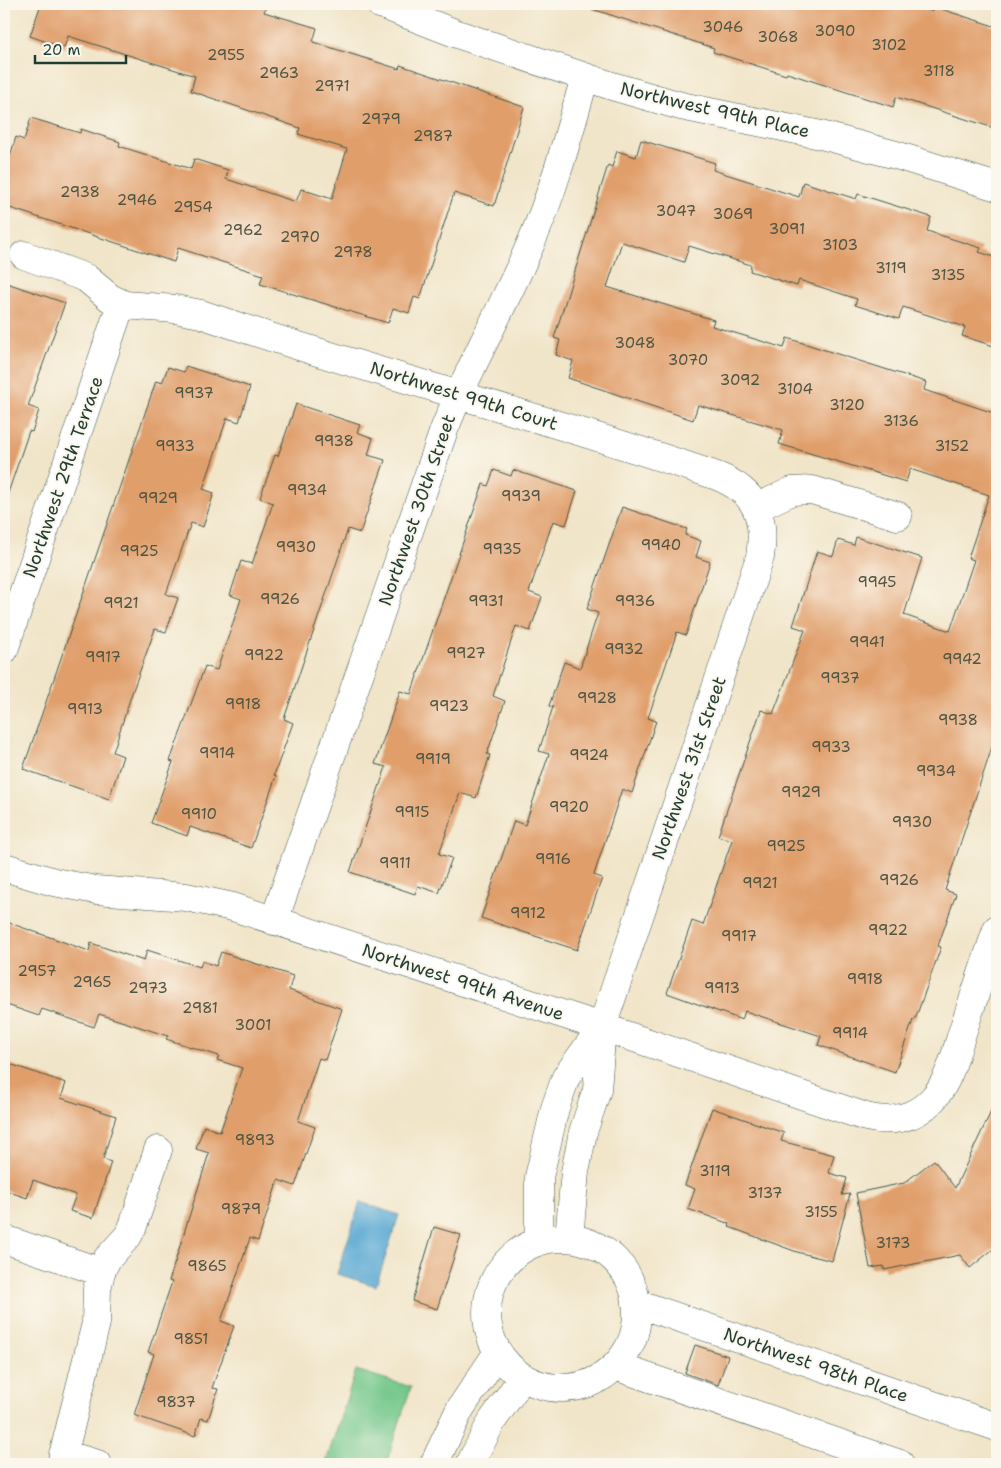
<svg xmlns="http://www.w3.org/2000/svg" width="1001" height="1468" font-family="'Shantell Sans',sans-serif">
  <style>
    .green { fill: #73c78b; stroke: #498260 }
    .water { fill: #59a8d3; stroke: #3c7284 }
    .building { fill: #e09e6a }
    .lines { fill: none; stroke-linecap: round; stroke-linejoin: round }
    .minor-casing { stroke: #3e564a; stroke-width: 29 }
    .minor { stroke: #fff; stroke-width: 28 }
    .labels { text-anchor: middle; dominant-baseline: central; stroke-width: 4; stroke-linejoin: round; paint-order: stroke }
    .number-label { font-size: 15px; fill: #4f5542 }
    .street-label { font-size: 18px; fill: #1f3d34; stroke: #fbf7ec }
  </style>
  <rect width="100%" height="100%" fill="#fbf7ec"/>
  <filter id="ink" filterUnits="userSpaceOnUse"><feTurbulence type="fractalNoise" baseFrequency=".02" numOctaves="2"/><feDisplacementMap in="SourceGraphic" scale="10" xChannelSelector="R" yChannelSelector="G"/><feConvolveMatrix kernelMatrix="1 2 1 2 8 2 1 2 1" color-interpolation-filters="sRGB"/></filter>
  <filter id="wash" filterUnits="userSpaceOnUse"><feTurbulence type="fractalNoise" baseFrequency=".0096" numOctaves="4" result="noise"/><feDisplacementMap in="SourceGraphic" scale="20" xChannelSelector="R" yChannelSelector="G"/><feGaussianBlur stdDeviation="1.12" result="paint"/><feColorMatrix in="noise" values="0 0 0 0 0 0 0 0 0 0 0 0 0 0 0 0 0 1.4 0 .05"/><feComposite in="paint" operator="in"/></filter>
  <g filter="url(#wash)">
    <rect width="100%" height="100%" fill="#f1e5c9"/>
    <path class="green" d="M356,1370L411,1387L386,1464H332L326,1462Z"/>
    <path class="water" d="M360,1202L399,1215L376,1286L337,1274Z"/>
    <g id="blocks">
      <path class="building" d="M41,4H267L264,12L317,28L313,42L399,69L400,65L524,107L494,206L454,193L420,299L414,297L409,313L393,308L388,323L260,284L263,275L178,248L174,262L4,206V176L16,137L24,140L31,118L80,133L81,129L120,142L119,146L191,169L194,159L228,170L226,179L296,202L301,189L332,199L347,149L298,134L300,128L191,91L195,76L68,36L64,48L30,36Z
        M592,4H909L933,12L935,7L997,27V129L896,97L893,107L787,73L786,75L713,52L714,48L592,9Z
        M641,140L715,163L713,170L799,197L803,182L856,199L858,194L931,217L927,231L981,248L979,252L997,258V347L962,336L965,327L903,307L899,319L855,305L857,299L799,280L797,286L750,271L751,265L689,246L684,262L622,242L607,287L714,320L712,326L784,348L787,338L926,382L924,390L997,414V732L945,890L956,894L938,946L941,947L915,1020H913L895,1072L818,1045L821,1036L766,1018L745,1011L742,1020L667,993L692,921L703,925L732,840L718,836L761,710L773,714L805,630L793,626L817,551L833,556L838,540L854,545L856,537L922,558L904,615L950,631L974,560L968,558L989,495L910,469L906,482L779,444L783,430L698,405L693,420L568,378L573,361L556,355L560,340L554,338L608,165L612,167L617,151L636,157Z
        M4,282L65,303L28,406L39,410L32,432L29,431L8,493L4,492Z
        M186,366L250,387L239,422L227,418L203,489L214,493L203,527L191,523L166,594L178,598L166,632L155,629L132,693L113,752L123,756L109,799L23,769L156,381L162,383L168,367L184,372Z
        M296,404L360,425L357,432L373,438L368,455L385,460L360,533L348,529L284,719L293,723L274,775L276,776L251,848L190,827L187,836L151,823L173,762L170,761L205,666L217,670L241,599L230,595L241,561L252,564L273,503L260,498L275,455L278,456Z
        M494,470L511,476L513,470L577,491L566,525L553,521L529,592L542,597L530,631L516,626L493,696L505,701L487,754L490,755L476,798L460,793L439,854L452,858L439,893L418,886L415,894L350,872L386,767L375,764L400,691L411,694L483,484L488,486Z
        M622,507L687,529L685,535L701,541L696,557L710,562L686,635L677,632L648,718L656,721L632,793L622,789L594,875L602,878L577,950L481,918L514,821L525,825L549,754L539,751L553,707L549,706L564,662L580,668L598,613L587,609Z
        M4,921L89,951L91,943L144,961L147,950L200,967L202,961L216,966L221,952L293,976L289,990L342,1009L325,1060L319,1058L298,1121L315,1127L295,1186L278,1180L258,1241L250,1238L221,1321L234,1326L212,1388L218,1389L208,1420L201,1418L195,1436L134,1415L154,1354L148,1352L172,1282L169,1281L209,1153L196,1149L204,1126L220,1132L242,1068L217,1060L219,1056L166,1039L168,1036L99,1014L94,1027L42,1009L39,1016L4,1004Z
        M4,1062L66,1083L61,1098L116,1116L103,1159L111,1162L93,1218L70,1211L76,1195L33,1180L27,1198L4,1190Z
        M997,1099V1246L970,1268L960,1255L884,1270V1266L870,1268L856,1193L904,1183L934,1160L955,1188Z
        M712,1108L784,1133L781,1141L834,1155L829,1173L847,1178L842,1195L850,1194L832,1261L797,1252L729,1227L730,1224L688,1209L695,1189L685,1185Z
        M434,1227L461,1235L437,1309L412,1301Z
        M695,1345L728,1356L718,1385L685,1373Z"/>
    </g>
  </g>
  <g filter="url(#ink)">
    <use href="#blocks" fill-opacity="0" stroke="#3e564a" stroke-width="1"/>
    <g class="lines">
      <g class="minor-casing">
        <path id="minor" d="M380,4L460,35L612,86L681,106L821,135L896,155L997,187
          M24,255L86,278L110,298L125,305L175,309L201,314C372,373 547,417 717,476C757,492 766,517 760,557L602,1027L597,1090L583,1132L575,1172L569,1238
          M756,508L792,491L812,490L898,516
          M4,650L121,304
          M4,867L54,882L96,890L186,897L233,907L602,1027L866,1117C890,1123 914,1119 932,1100C950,1081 956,1051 964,1027C975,994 986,962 997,929
          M274,921L444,430C469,366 504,306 531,243C554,190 569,133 585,77
          M487 1313a75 75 0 1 1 150 0a75 75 0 1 1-150 0Z
          M4,1239L101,1272
          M539,1241V1177L555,1108L566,1077L602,1027
          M636,1303L997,1427
          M615,1366L900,1464
          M63,1454L97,1464
          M61,1464L96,1323L97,1289L101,1272L107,1259L128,1236L133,1226L158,1150
          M434,1464L460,1409L498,1352
          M470,1464L492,1421L523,1377"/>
      </g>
      <use href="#minor" class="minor"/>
    </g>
  </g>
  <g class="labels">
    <g class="number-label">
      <text x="723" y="27">3046</text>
      <text x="835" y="31">3090</text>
      <text x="778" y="37">3068</text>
      <text x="889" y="45">3102</text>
      <text x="226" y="55">2955</text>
      <text x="939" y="71">3118</text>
      <text x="279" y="73">2963</text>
      <text x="332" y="86">2971</text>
      <text x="381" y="119">2979</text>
      <text x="433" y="136">2987</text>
      <text x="80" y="192">2938</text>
      <text x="137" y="200">2946</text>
      <text x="193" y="207">2954</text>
      <text x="676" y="211">3047</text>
      <text x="733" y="214">3069</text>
      <text x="787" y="229">3091</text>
      <text x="243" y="230">2962</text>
      <text x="300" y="237">2970</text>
      <text x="840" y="245">3103</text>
      <text x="353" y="252">2978</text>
      <text x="891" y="268">3119</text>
      <text x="948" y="275">3135</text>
      <text x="635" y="343">3048</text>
      <text x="688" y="360">3070</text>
      <text x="740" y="380">3092</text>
      <text x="795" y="389">3104</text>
      <text x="194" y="393">9937</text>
      <text x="847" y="405">3120</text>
      <text x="901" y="421">3136</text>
      <text x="334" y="441">9938</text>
      <text x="175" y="446">9933</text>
      <text x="952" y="446">3152</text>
      <text x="307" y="490">9934</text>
      <text x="521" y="496">9939</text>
      <text x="158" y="498">9929</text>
      <text x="661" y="545">9940</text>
      <text x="296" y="547">9930</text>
      <text x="502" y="549">9935</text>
      <text x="139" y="551">9925</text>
      <text x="877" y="582">9945</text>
      <text x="280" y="599">9926</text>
      <text x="486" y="601">9931</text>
      <text x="635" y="601">9936</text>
      <text x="121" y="603">9921</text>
      <text x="867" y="642">9941</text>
      <text x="624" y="649">9932</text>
      <text x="466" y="653">9927</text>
      <text x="264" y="655">9922</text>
      <text x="103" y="657">9917</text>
      <text x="962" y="659">9942</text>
      <text x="840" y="678">9937</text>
      <text x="597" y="698">9928</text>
      <text x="243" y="704">9918</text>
      <text x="449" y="706">9923</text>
      <text x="85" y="709">9913</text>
      <text x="958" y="720">9938</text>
      <text x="831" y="747">9933</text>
      <text x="217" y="753">9914</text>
      <text x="589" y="755">9924</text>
      <text x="433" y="759">9919</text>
      <text x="936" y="771">9934</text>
      <text x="801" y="792">9929</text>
      <text x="569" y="807">9920</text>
      <text x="412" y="812">9915</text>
      <text x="199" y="814">9910</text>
      <text x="912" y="822">9930</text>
      <text x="786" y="846">9925</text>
      <text x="553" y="859">9916</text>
      <text x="395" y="863">9911</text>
      <text x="899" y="880">9926</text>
      <text x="760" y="883">9921</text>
      <text x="528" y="913">9912</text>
      <text x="888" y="930">9922</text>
      <text x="739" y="936">9917</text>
      <text x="37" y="971">2957</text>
      <text x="865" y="979">9918</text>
      <text x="92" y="982">2965</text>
      <text x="148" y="988">2973</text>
      <text x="722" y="988">9913</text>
      <text x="200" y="1008">2981</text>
      <text x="253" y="1025">3001</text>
      <text x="850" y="1033">9914</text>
      <text x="255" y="1140">9893</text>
      <text x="715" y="1171">3119</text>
      <text x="765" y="1193">3137</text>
      <text x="241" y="1209">9879</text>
      <text x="821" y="1212">3155</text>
      <text x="893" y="1243">3173</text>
      <text x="207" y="1266">9865</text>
      <text x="191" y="1339">9851</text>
      <text x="176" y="1402">9837</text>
    </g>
    <g class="street-label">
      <text transform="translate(715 110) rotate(13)">Northwest 99th Place</text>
      <text transform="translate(464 396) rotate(17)">Northwest 99th Court</text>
      <text transform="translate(63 477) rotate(-71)">Northwest 29th Terrace</text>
      <text transform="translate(417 510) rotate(-71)">Northwest 30th Street</text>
      <text transform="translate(689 768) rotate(-71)">Northwest 31st Street</text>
      <text transform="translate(463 982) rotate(18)">Northwest 99th Avenue</text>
      <text transform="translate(816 1365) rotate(19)">Northwest 98th Place</text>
    </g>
  </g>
  <rect width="1001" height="1468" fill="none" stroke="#fbf7ec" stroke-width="20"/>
  <path d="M35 55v8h91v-8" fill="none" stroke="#1f3d34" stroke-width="2.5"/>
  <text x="42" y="55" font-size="15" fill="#1f3d34" stroke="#fbf7ec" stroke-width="4" paint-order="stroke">20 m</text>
</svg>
